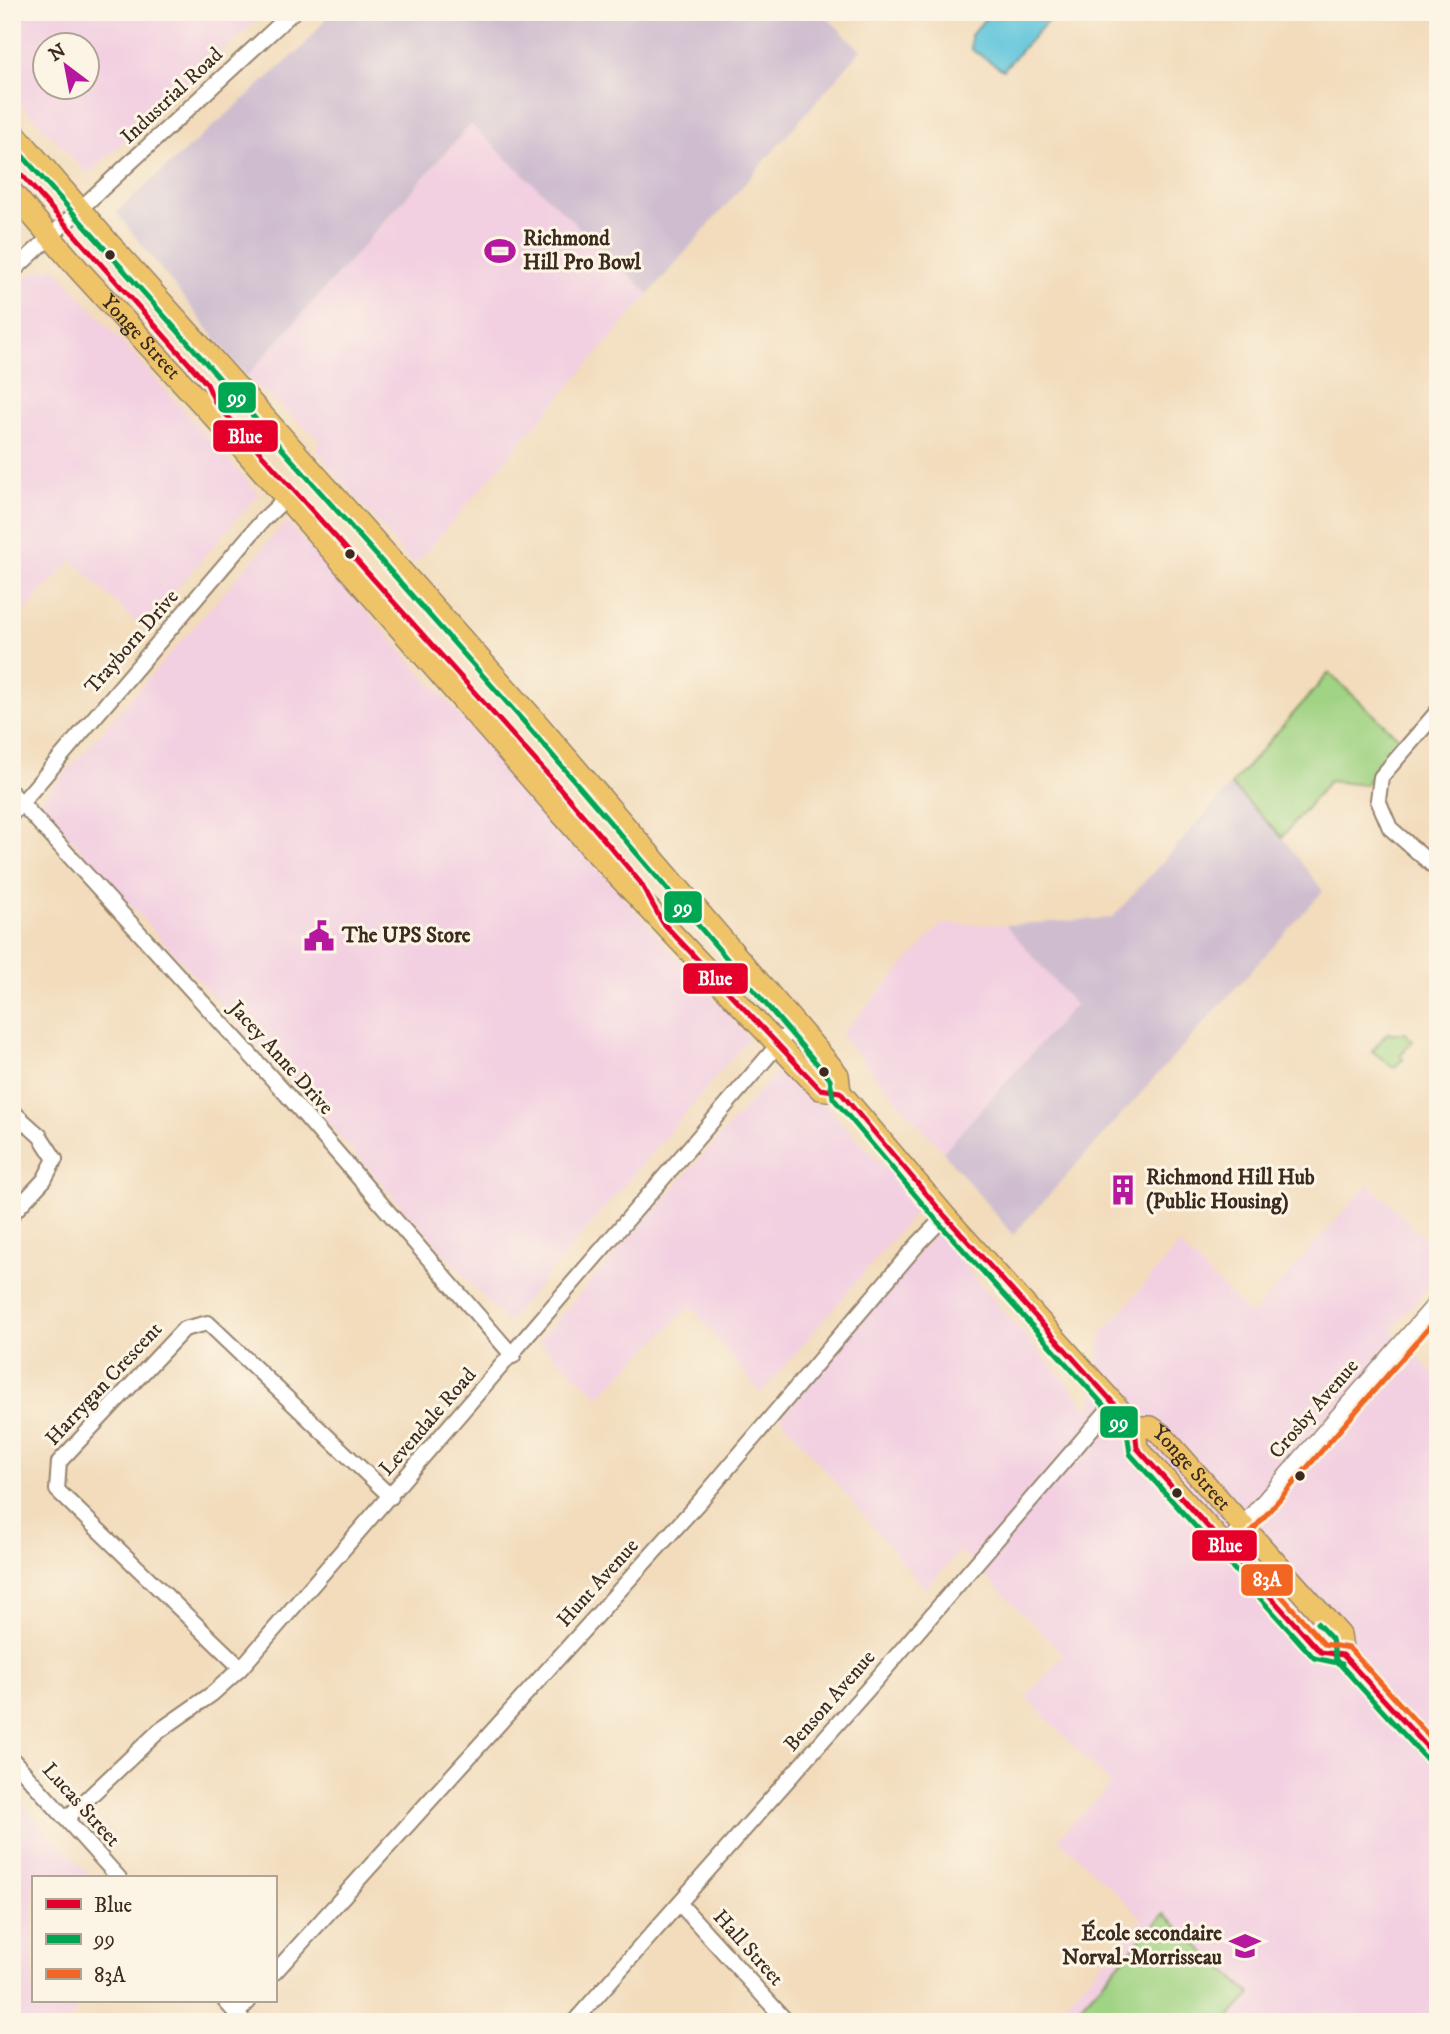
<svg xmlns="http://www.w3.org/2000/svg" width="1450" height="2034" font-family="'IM FELL DW Pica',serif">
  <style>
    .built { fill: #f2cfe1; fill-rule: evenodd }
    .industrial { fill: #cfbdcf }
    .green { fill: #a0d383; stroke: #6e7e50; stroke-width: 2 }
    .water { fill: #5dc4db; stroke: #4c777c; stroke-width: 2 }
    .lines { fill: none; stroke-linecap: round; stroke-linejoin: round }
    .minor-casing { stroke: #96836d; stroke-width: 18 }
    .tertiary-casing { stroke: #96836d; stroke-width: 21 }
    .primary-casing { stroke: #96836d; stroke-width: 24 }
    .minor { stroke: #fff; stroke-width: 14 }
    .tertiary { stroke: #fff; stroke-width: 18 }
    .primary { stroke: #efc469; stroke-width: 21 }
    .bus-1-casing { stroke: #fcf5e5; stroke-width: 10 }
    .bus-2-casing { stroke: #fcf5e5; stroke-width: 10 }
    .bus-3-casing { stroke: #fcf5e5; stroke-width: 10 }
    .bus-1 { stroke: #e4002b; stroke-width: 5 }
    .bus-2 { stroke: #00a651; stroke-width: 5 }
    .bus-3 { stroke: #f26522; stroke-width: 5 }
    .bus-dot { fill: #3b2a1e; stroke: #fcf5e5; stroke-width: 2.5 }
    .labels { text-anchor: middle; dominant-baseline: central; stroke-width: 6; stroke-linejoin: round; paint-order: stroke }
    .street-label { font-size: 21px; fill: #3b2a1e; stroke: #fcf5e5 }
    .poi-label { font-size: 21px; font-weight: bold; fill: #3b2a1e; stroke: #fcf5e5; text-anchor: start }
    .line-badge { stroke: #fcf5e5; stroke-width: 2.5 }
    .badge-label { font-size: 19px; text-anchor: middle; font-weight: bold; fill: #fff }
  </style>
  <rect width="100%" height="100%" fill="#fcf5e5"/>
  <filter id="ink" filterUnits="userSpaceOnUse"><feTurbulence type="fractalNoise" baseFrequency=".0143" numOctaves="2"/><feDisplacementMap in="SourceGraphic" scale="14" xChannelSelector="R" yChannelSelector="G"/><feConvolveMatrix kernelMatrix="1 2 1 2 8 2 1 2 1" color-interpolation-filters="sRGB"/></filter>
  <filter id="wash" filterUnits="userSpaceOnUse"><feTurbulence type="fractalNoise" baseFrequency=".00686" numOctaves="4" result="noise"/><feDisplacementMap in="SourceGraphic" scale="28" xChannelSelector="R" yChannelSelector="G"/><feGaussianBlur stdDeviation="1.57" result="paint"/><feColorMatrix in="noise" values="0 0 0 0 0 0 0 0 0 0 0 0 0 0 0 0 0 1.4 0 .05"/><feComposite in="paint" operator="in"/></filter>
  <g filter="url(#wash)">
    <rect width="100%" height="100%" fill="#f2dcbc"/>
    <path class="built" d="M12,12H266L88,174L12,95ZM46,46H88V88H46Z
      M472,124L649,294L421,558L412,563L317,451L320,440L246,377Z
      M54,267L259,494L142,628L72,560L12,625V289L35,272Z
      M286,522L749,1038L507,1323L39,803Z
      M942,924L1006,925L1075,1005L943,1152L840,1035Z
      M785,1063L921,1205L761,1394L691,1306L599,1396L538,1341Z
      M1369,1183L1438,1252V1276L1392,1329L1438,1379V2022H1048L1143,1918L1058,1838L1111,1785L1026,1697L1064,1655L960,1551L925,1589L781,1417L935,1233L1091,1411L1102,1333L1179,1245L1251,1316Z
      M12,1793L92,1878H33V2001H86L67,2022H12Z"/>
    <path class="industrial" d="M331,12H821L861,50L649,294L471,124L246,377L116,212L302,48Z
      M1231,785L1282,837L1323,891L1013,1235L943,1152L1075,1005L1006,925L1112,918Z"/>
    <path class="green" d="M1329,673L1400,739L1365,785L1329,781L1282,837L1231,785Z
      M1387,1033H1405L1413,1041L1400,1055L1403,1059L1394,1068L1372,1051Z
      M1164,1914L1251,1994L1225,2022H1066Z"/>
    <path class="water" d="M991,12H1056L1003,70L971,49V35Z"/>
  </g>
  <g filter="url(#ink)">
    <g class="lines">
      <g class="minor-casing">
        <path id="minor" d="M12,272L293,12
          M1438,711L1381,777L1378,800L1390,828L1438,870
          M12,793L287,1095L513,1356
          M12,814L263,520L285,499
          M12,1111L40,1136L55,1159L44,1180L12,1214
          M241,1668L57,1490L59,1462L184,1329L208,1323L391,1497
          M12,1759L119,1878
          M66,1819L159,1731L212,1694L241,1668L795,1025
          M679,1903L787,2022
          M275,1972L700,1501L917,1245L945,1216
          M225,2001L244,2022
          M237,2014L249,2001
          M574,2022L869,1688L1113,1404"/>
      </g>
      <g class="tertiary-casing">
        <path id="tertiary" d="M1226,1547L1438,1303"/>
      </g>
      <g class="primary-casing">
        <g id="primary">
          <path d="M12,130L108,242L531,716L819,1052L838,1075L840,1092L945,1216L1135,1427L1137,1448L1320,1652L1343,1655"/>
          <path id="s1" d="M12,192L78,269L244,450L595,852L820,1089L840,1092"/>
          <path id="s2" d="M1135,1427H1151L1161,1434L1340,1635L1343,1655L1438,1759"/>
        </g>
      </g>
      <use href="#minor" class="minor"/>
      <use href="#tertiary" class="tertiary"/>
      <use href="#primary" class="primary"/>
      <g class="bus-1-casing">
        <path id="bus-1" d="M12,164L207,384L215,402L559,787L640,882L663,923L820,1089L840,1092L945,1216L1135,1427L1137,1448L1320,1652L1343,1655L1438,1759"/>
      </g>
      <g class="bus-2-casing">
        <path id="bus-2" d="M12,144L524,722L830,1079L833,1098L938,1222L1127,1431L1130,1454L1314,1658L1342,1664
          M1317,1623L1332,1639L1336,1660L1432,1765"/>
      </g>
      <g class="bus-3-casing">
        <path id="bus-3" d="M1438,1317L1238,1547L1324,1644L1349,1648L1438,1746"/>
      </g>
      <use href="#bus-1" class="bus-1"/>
      <use href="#bus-2" class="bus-2"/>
      <use href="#bus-3" class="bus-3"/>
    </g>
  </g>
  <defs>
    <g id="stadium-bare" transform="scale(2.415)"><path d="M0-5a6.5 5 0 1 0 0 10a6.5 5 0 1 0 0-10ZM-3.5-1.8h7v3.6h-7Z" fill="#b5179e" stroke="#fcf5e5" stroke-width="2.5" paint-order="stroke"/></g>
    <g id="civic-bare" transform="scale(2.415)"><path d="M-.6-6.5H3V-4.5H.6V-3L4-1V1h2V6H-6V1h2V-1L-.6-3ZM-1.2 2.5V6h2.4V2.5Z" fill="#b5179e" stroke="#fcf5e5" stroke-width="2.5" paint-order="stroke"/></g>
    <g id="building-bare" transform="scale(2.415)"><path d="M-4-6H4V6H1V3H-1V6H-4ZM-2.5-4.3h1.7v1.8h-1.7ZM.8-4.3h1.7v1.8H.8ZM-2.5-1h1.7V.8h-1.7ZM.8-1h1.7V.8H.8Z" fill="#b5179e" stroke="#fcf5e5" stroke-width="2.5" paint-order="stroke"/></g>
    <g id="school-bare" transform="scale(2.415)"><path d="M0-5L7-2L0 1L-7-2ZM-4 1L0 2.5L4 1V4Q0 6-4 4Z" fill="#b5179e" stroke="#fcf5e5" stroke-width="2.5" paint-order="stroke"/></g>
  </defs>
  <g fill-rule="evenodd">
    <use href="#stadium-bare" x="500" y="251"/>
    <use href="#civic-bare" x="319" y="936"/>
    <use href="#building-bare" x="1123" y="1190"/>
    <use href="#school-bare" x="1245" y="1946"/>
  </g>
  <g class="bus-dot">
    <circle cx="110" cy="255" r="6"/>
    <circle cx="350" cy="554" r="6"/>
    <circle cx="824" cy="1072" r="6"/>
    <circle cx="1300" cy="1476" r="6"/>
    <circle cx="1177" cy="1493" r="6"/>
  </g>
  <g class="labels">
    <g class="street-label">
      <text transform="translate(172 96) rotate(-43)">Industrial Road</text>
      <text stroke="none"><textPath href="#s1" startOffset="194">Yonge Street</textPath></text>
      <text transform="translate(132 642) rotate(-49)">Trayborn Drive</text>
      <text transform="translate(281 1058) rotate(48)">Jacey Anne Drive</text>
      <text transform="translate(104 1384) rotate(-47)">Harrygan Crescent</text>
      <text transform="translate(1314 1409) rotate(-49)">Crosby Avenue</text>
      <text transform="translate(428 1422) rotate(-49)">Levendale Road</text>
      <text stroke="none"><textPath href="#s2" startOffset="74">Yonge Street</textPath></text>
      <text transform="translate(598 1583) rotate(-48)">Hunt Avenue</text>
      <text transform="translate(830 1701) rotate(-49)">Benson Avenue</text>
      <text transform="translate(81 1805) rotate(48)">Lucas Street</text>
      <text transform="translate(748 1948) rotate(48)">Hall Street</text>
    </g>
    <g class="poi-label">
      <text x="523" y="239">Richmond<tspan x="523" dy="24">Hill Pro Bowl</tspan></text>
      <text x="342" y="936">The UPS Store</text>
      <text x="1146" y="1178">Richmond Hill Hub<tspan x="1146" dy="24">(Public Housing)</tspan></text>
      <text x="1222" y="1934" text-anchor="end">École secondaire<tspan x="1222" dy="24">Norval-Morrisseau</tspan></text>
    </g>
  </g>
  <g class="line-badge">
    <rect x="217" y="381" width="40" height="33" rx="7" fill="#00a651"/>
    <rect x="212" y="419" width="67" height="34" rx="7" fill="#e4002b"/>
    <rect x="663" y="890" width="40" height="34" rx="7" fill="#00a651"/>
    <rect x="682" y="962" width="67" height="33" rx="7" fill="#e4002b"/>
    <rect x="1099" y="1405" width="40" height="34" rx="7" fill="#00a651"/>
    <rect x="1191" y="1529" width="67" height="33" rx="7" fill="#e4002b"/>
    <rect x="1240" y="1563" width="54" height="34" rx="7" fill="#f26522"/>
  </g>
  <g class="badge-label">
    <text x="237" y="404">99</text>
    <text x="245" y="443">Blue</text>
    <text x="683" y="914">99</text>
    <text x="715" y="985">Blue</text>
    <text x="1119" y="1429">99</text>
    <text x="1225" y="1552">Blue</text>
    <text x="1267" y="1586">83A</text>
  </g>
  <rect width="1450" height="2034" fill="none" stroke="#fcf5e5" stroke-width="42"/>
  <rect x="32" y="1876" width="245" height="126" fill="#fcf5e5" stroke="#afa495" stroke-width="2"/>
  <rect x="46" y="1899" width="35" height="10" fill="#e4002b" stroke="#afa495" stroke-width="2"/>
  <text x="94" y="1912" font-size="21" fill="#3b2a1e">Blue</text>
  <rect x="46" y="1934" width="35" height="10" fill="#00a651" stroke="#afa495" stroke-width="2"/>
  <text x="94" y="1946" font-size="21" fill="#3b2a1e">99</text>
  <rect x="46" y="1969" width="35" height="10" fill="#f26522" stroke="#afa495" stroke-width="2"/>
  <text x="94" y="1982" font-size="21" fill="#3b2a1e">83A</text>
  <g transform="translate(66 66) rotate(328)"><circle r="33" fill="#fcf5e5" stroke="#afa495" stroke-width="2"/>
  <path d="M0-5L12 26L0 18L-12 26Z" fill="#b5179e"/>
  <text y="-10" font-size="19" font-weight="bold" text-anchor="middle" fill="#3b2a1e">N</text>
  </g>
</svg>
